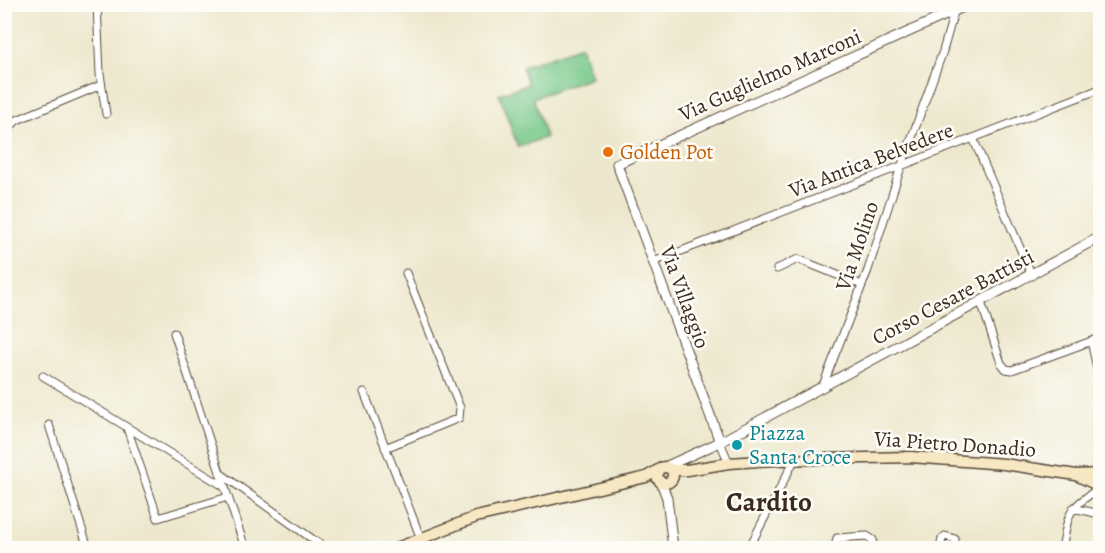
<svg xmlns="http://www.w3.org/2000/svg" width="1105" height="553" font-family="Alegreya,serif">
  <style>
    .grass { fill: #77c889; stroke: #597954; stroke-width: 1.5 }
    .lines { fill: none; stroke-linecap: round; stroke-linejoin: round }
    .minor-casing { stroke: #564638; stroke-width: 9 }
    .tertiary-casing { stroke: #564638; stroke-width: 11 }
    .secondary-casing { stroke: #564638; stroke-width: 13 }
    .minor { stroke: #fff; stroke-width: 7 }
    .tertiary { stroke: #fff; stroke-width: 9 }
    .secondary { stroke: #f7e8c3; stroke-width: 10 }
    .food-dot { fill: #e8710a; stroke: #fdfcf7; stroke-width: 2 }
    .culture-dot { fill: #0f9aa8; stroke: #fdfcf7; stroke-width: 2 }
    .labels { text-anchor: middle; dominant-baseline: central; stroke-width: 5; stroke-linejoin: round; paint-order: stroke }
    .street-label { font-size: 21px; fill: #3b2a1e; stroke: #fdfcf7 }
    .food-label { font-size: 21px; fill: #c56008; stroke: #fdfcf7; text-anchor: start }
    .culture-label { font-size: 21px; fill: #0d838f; stroke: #fdfcf7; text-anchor: start }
    .district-label { font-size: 27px; font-weight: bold; fill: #3b2a1e; stroke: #fdfcf7 }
  </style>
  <rect width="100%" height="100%" fill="#fdfcf7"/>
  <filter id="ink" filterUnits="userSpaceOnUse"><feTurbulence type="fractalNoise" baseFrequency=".0167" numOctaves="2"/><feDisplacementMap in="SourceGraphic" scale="12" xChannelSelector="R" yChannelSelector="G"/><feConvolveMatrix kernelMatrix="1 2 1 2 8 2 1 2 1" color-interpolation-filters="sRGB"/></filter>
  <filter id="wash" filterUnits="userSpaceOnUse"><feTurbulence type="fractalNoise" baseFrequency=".008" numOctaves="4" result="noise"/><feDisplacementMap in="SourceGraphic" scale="24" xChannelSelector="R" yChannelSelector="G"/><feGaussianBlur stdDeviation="1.35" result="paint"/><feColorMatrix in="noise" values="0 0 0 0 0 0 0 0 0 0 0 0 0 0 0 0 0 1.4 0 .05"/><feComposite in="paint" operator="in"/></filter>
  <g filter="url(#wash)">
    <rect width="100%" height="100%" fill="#ede8cd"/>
    <path class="grass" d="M581,46L591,77L533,98L546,137L518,147L499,94L528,84L522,67Z"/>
  </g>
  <g filter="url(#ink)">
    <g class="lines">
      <g class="minor-casing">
        <path id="minor" d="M97,4L100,74L106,114
          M4,133L17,120L101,85
          M973,138L1032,276
          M653,262L1100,89
          M777,269L798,259L862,285
          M981,302L1001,363L1006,369L1012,370L1100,338
          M174,333L245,548
          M1091,341L1100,382
          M43,376L225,487
          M822,388L868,270L899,173L943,51L954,12
          M364,392L421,539
          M49,425L88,548
          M127,428L158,518L228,497
          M720,442L729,463
          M385,448L459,418L460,408L406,273
          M220,473L325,548
          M1073,508L1100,514
          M749,548L795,459
          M835,548L837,538L867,536L873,540L871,548
          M940,548L942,539L945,536L955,539V548
          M1062,548C1070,510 1066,511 1099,488"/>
      </g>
      <g class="tertiary-casing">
        <path id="tertiary" d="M720,442L617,164L970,4
          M667,466L720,442L1100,237
          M661,482L667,498L673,548"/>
      </g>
      <g class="secondary-casing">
        <path id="secondary" d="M657 475a8 8 0 1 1 16 0a8 8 0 1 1-16 0Z
          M672,470H687L729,463L776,460L911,457L1004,464L1076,475L1100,474
          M1076,475L1099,486
          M397,548L476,517L646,477L658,470"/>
      </g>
      <use href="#minor" class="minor"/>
      <use href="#tertiary" class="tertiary"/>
      <use href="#secondary" class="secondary"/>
    </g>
  </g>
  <circle class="food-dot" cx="608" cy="152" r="6"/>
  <circle class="culture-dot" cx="737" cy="445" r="6"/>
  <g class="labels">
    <g class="street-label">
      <text transform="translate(770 75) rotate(-24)">Via Guglielmo Marconi</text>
      <text transform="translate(871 160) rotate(-21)">Via Antica Belvedere</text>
      <text transform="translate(857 246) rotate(-71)">Via Molino</text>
      <text transform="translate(685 297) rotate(70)">Via Villaggio</text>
      <text transform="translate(953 297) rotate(-28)">Corso Cesare Battisti</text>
      <text transform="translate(955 444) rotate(4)">Via Pietro Donadio</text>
    </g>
    <g class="food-label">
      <text x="620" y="152">Golden Pot</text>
    </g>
    <g class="culture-label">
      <text x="749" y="433">Piazza<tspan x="749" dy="24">Santa Croce</tspan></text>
    </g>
    <g class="district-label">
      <text x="769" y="502">Cardito</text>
    </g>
  </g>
  <rect width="1105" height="553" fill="none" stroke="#fdfcf7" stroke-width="24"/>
</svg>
